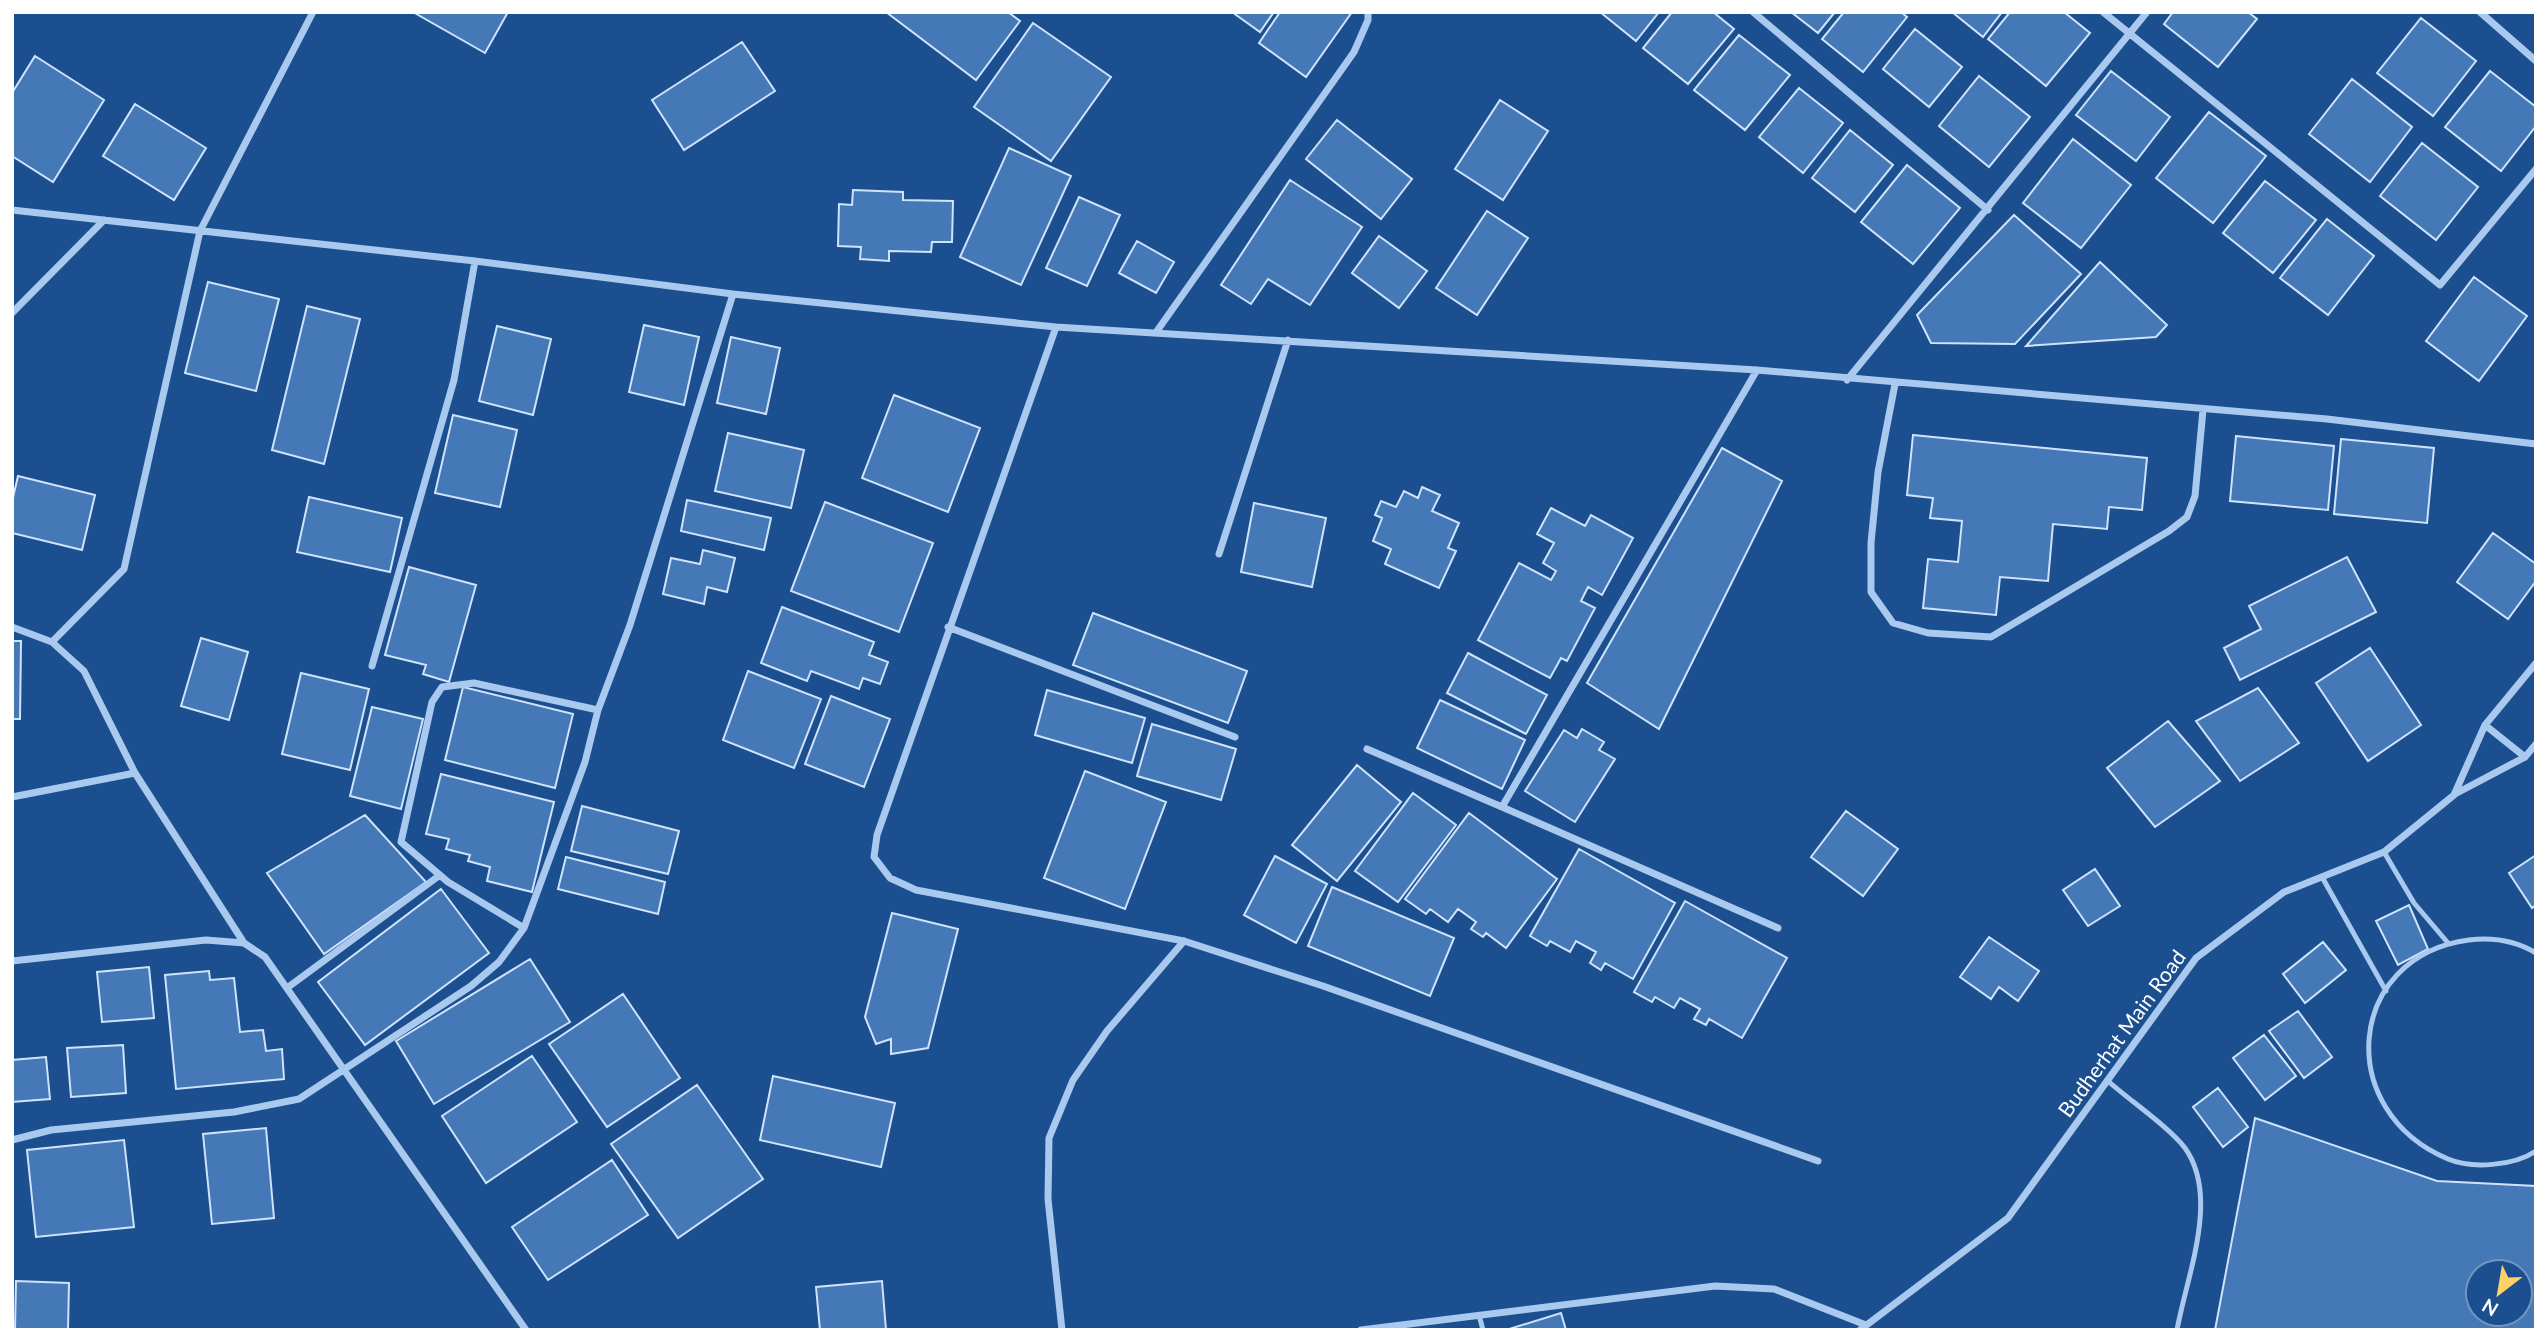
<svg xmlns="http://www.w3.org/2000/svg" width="2548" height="1342" font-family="Lato,sans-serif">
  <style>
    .building { fill: #4478b7; stroke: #cfe3fa; stroke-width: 2; fill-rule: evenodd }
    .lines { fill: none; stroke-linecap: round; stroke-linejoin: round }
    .service { stroke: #a9c9ee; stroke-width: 5 }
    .minor { stroke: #a9c9ee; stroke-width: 7 }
    .labels { text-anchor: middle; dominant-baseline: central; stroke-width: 6; stroke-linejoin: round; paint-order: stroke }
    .street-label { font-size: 21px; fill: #fff; stroke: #1b4f8f }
  </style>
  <rect width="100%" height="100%" fill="#1b4f8f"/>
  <path class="building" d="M413,12H508L485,53Z
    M886,12H1008L1020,21L976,80Z
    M1232,12H1274L1260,32Z
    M1280,12H1352L1306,77L1259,43Z
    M1600,12H1659L1636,41Z
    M1672,12H1713L1734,29L1688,84L1643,48Z
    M1791,12H1835L1818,33Z
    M1844,12H1901L1907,17L1863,72L1822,39Z
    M1952,12H2002L1983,37Z
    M2010,12H2064L2090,33L2046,86L1988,39Z
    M2173,12H2248L2257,19L2218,67L2164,24Z
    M2421,18L2476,61L2433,116L2377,73Z
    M1033,23L1111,77L1051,161L974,107Z
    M1915,29L1962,67L1929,107L1883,69Z
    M1739,35L1790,75L1745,130L1694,90Z
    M742,42L775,91L684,150L652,100Z
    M35,56L104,100L53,182L12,156V93Z
    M2111,71L2170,117L2136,161L2076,115Z
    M2490,71L2536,107V126L2501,171L2445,127Z
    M1979,76L2030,117L1989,167L1939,126Z
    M2352,79L2412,127L2370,182L2309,134Z
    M1799,88L1843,123L1803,173L1759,137Z
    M1500,100L1548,131L1503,200L1455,169Z
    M135,104L206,148L174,200L103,156Z
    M2209,112L2266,156L2213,223L2156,178Z
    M1337,120L1412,179L1381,219L1306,159Z
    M1850,130L1893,165L1855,212L1812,178Z
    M2073,139L2131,185L2081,248L2023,203Z
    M2422,143L2478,187L2436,240L2380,196Z
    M1009,148L1071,176L1021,285L960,257Z
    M1907,165L1960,208L1913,264L1861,222Z
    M1290,180L1362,227L1310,305L1268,279L1251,304L1221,285Z
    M2265,181L2316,220L2273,273L2223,233Z
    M853,190L903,192V200L953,201L952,242H932L931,252L889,251V261L860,259L861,247L838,246L839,204L852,205Z
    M1079,197L1120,215L1087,286L1046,268Z
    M1487,211L1528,238L1477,315L1436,288Z
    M2014,215L2081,274L2015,344L1931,343L1917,315Z
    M2327,219L2374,256L2328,315L2280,278Z
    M1379,236L1427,271L1399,308L1352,273Z
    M1137,241L1174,262L1156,293L1119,273Z
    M2100,262L2167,325L2156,337L2026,346Z
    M2474,277L2527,316L2479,381L2426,341Z
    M208,282L279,299L256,391L185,373Z
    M307,306L360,319L324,464L272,450Z
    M644,325L699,337L684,405L629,392Z
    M497,326L551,339L533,415L479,401Z
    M731,337L780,348L766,414L717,403Z
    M894,395L980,428L948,512L862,478Z
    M453,415L517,430L500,507L435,493Z
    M728,433L804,450L791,508L715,491Z
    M1913,435L2147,458L2142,510L2109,507L2107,529L2053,524L2048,581L2000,577L1996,615L1923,608L1928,559L1958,562L1962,521L1930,518L1933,498L1907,495Z
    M2236,436L2334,446L2328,510L2230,501Z
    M2341,439L2434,448L2427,523L2334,514Z
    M1722,448L1782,481L1659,729L1587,683Z
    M18,476L95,495L82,550L12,533V502Z
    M1422,487L1440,495L1432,511L1459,523L1448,548L1456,551L1439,588L1385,564L1391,549L1373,541L1382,518L1375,515L1381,501L1396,507L1404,491L1418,498Z
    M309,497L402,518L390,572L297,552Z
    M687,500L771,518L764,550L681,531Z
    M825,502L933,543L899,632L791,591Z
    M1254,503L1326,518L1312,587L1241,572Z
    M1551,508L1585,526L1591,515L1633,538L1602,595L1588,587L1581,601L1595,608L1567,661L1561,658L1550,678L1478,640L1519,563L1551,580L1556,571L1543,563L1554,543L1537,534Z
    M2493,533L2536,564V581L2508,619L2457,582Z
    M703,550L735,558L727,592L707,587L704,604L663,594L671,558L700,564Z
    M2347,557L2376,612L2240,680L2224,648L2261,629L2249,606Z
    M409,567L476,585L449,682L423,674L426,665L385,655Z
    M782,607L874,642L869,655L888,662L880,684L863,678L859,689L811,671L807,681L761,663Z
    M1093,613L1247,671L1228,723L1073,665Z
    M201,638L248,652L229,720L181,706Z
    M12,641H21L20,719H12Z
    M2370,648L2421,725L2368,761L2316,683Z
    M1468,653L1547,695L1526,734L1447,693Z
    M748,671L821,699L794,768L723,740Z
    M301,673L369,689L350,770L282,754Z
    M463,687L573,714L555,788L445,760Z
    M2258,688L2299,743L2240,781L2196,721Z
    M1047,690L1145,718L1132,763L1035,735Z
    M831,696L890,719L864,787L805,764Z
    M1440,700L1525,740L1502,789L1417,748Z
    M372,707L423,719L401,809L350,796Z
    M2168,721L2220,781L2155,827L2107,768Z
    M1152,724L1236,749L1221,800L1137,776Z
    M1582,729L1604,742L1599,750L1615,759L1575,822L1525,791L1564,730L1577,738Z
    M1357,765L1401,802L1337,881L1292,845Z
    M1085,771L1166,802L1125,909L1044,878Z
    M441,774L554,802L532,892L487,881L490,867L468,861L470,855L446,849L449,839L426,834Z
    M1413,793L1456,825L1398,902L1355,871Z
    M582,806L679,831L668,874L571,851Z
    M1846,811L1898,849L1863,896L1811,857Z
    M1469,813L1557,879L1506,948L1486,933L1483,937L1471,929L1476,922L1458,909L1448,922L1430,909L1426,914L1405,899Z
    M365,815L426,882L324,954L267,873Z
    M1579,849L1675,903L1633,979L1605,963L1601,970L1590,963L1596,952L1576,941L1570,952L1550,941L1547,946L1530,936Z
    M2536,855V905L2532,908L2509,873Z
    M1275,856L1327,884L1296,943L1244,915Z
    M566,857L665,882L658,914L558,889Z
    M2095,869L2120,906L2088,926L2063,890Z
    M1332,887L1454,938L1430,996L1308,946Z
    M441,889L489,953L365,1045L318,982Z
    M1685,901L1787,958L1742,1038L1709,1019L1706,1025L1694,1019L1700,1009L1680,998L1674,1008L1655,997L1652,1002L1634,992Z
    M2409,905L2428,949L2398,965L2376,921Z
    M892,913L958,929L928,1048L891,1054V1039L876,1044L865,1017Z
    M1989,937L2039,971L2018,1001L1999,987L1991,999L1960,977Z
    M2323,942L2346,970L2305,1003L2283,974Z
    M530,959L570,1022L434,1104L396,1041Z
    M149,967L154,1018L102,1022L97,972Z
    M209,971L210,980L234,978L240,1032L263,1030L266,1051L282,1049L284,1079L176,1089L165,975Z
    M623,994L680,1078L607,1127L549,1044Z
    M2298,1011L2332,1057L2304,1078L2269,1031Z
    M2264,1035L2296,1076L2265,1100L2233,1058Z
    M123,1045L126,1093L71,1097L67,1048Z
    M532,1056L577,1122L486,1183L442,1116Z
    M46,1057L50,1099L12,1102V1060Z
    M773,1076L895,1103L881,1167L760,1140Z
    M697,1085L763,1179L678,1238L611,1144Z
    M2218,1088L2248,1127L2223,1147L2193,1107Z
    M2255,1118L2437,1181L2536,1186V1330H2215ZM2478,1272H2520V1314H2478Z
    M266,1128L274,1218L212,1224L203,1134Z
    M124,1140L134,1227L36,1237L27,1150Z
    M612,1160L648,1215L548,1280L512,1227Z
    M16,1281L69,1283L68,1330H15Z
    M882,1281L886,1330H820L816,1287Z
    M1561,1313L1566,1330H1506Z"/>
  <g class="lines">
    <path class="service" d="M2384,852L2414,903L2448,943
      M2322,877L2386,991
      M2536,953C2516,941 2493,937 2469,940C2346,956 2333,1111 2448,1159C2472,1169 2514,1166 2536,1151
      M2108,1081C2129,1100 2169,1127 2185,1148C2220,1197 2187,1275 2177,1330
      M1479,1315L1483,1330"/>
    <path class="minor" d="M1753,12L1988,210
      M2103,12L2440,285L2536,169
      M2480,12L2536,61
      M12,210L475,261L733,294L1056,327L1757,370L2327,419L2536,444
      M12,313L104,220
      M1056,327L877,835L874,857L890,878L916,890L1184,941L1323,986L1818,1161
      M1157,331L1354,52L1368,20V12
      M1757,370L1502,807L1778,928
      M1847,380L2147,12
      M1895,384L1878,472L1871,543V592L1893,623L1928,633L1991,637L2169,531L2187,517L2195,496L2203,410
      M1219,554L1288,340
      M12,627L52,642L84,671L135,773L244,943
      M948,627L1235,737
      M52,642L124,569L200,231L313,12
      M372,666L454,380L475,261
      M2485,725L2525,757
      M1367,749L1502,807
      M2455,794L2525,757L2536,744
      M12,797L135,773
      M524,928L448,882L401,842L432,702L442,687L474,683L598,710
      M12,961L206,940L244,943L265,957L526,1330
      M287,988L440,875
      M12,1140L51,1130L234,1112L299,1099L471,986L499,962L524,928L585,762L598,710L630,625L733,294
      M1062,1330L1048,1199L1049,1138L1073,1080L1107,1031L1184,941
      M1361,1330L1715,1286L1774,1289L1866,1325
      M1860,1330L2008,1218L2196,958L2284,892L2384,852L2454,795L2485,725L2536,663"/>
  </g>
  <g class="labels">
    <g class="street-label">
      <text transform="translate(2121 1033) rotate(-54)">Budherhat Main Road</text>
    </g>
  </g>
  <rect width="2548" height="1342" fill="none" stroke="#ffffff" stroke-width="28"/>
  <g transform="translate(2499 1293) rotate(211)"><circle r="33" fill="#1b4f8f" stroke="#7695bc" stroke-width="2"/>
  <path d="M0-5L12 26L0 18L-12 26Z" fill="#ffd166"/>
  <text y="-10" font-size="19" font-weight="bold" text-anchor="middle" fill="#ffffff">N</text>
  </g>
</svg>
